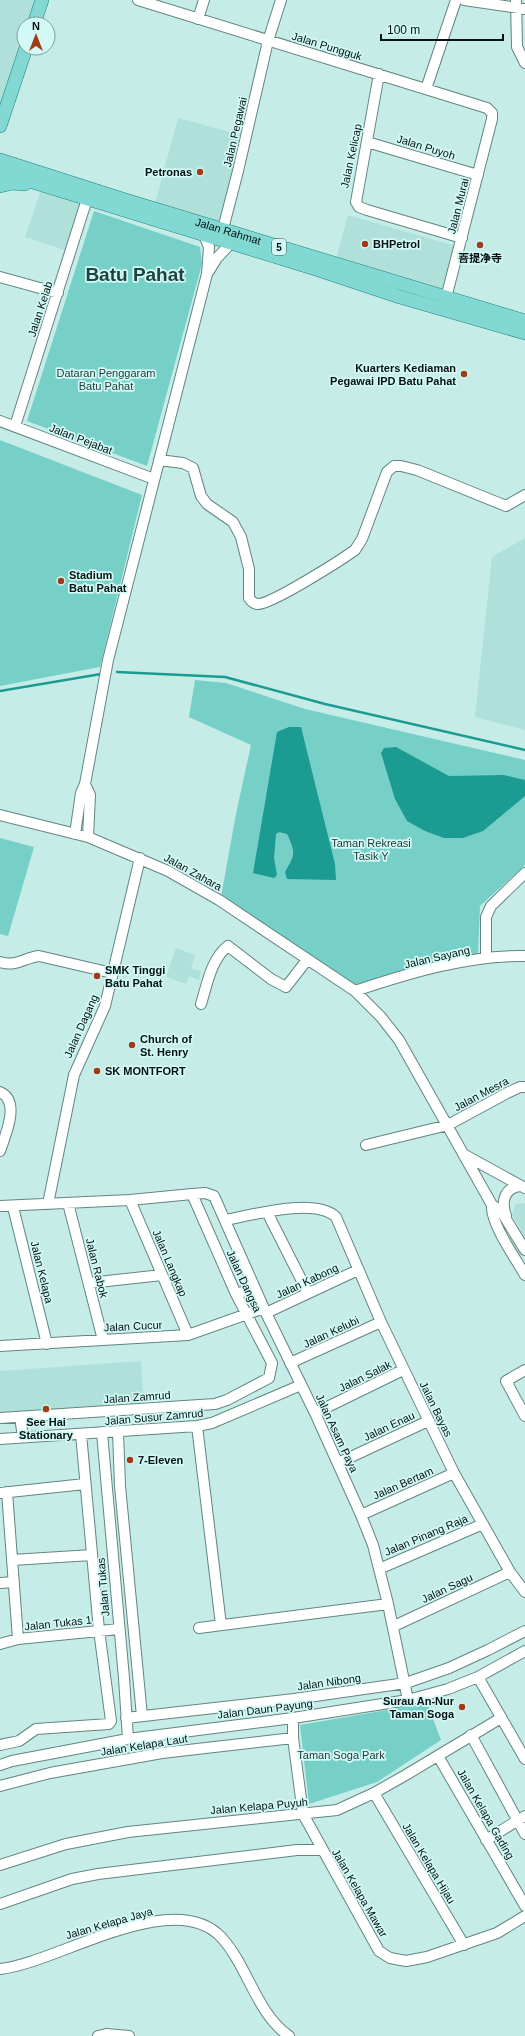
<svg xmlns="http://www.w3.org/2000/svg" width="525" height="2036" font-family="Helvetica,'Noto Sans SC',sans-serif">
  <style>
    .built { fill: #b0e0da }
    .green { fill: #76d0c8 }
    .water { fill: #1c9b92 }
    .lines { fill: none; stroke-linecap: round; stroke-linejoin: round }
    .stream { stroke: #1c9b92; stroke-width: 2.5 }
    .minor-casing { stroke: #628581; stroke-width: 12 }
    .major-casing { stroke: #20827c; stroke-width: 14 }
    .minor { stroke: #fff; stroke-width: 10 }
    .major { stroke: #82d9d3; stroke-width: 13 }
    .poi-dot { fill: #a13a17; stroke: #d2f9f5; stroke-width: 1.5 }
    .labels { text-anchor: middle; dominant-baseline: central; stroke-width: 3.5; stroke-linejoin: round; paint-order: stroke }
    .shield { fill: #d2f9f5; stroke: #425755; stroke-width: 1 }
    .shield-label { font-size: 10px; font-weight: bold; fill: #051211 }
    .street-label { font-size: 11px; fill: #051211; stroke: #d2f9f5 }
    .poi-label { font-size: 11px; font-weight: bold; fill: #051211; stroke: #d2f9f5; text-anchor: start }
    .park-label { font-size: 11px; fill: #1e3734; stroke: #d2f9f5 }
    .town-label { font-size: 19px; font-weight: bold; fill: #20423f; stroke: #d2f9f5 }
  </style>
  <rect width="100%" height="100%" fill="#c5ece7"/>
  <path class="built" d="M0,0H36L28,24H24V36L0,109Z
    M178,118L241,135L220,223L155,204Z
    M41,190L83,203L68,251L25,237Z
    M348,215L456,246L444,293L336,259Z
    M525,538V730L475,717L492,557Z
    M176,948L195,955L191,968L201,971L199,980L189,976L186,984L166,977Z
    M525,1203V1237L512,1215L516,1204Z
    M141,1361L144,1411L0,1421V1371Z"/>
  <path class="green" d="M94,211L200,247L202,264L147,466L27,421Z
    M0,440L142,495L100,667L0,686Z
    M195,680L226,683L305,709L525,760V865L480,906L478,954L353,985L221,897L236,814L251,745L189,717Z
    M0,838L34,847L8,936L0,934Z
    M427,1703L441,1740L377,1782L309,1804L300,1725Z"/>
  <path class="water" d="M289,727H301L335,864L336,880L287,879L285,872C295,855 296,853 287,834L279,832L276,834L274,858L277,875L274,878L253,873L277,732Z
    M396,747L449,776L504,775L525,780V796L483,831L463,838H444L425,831L407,821L395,799L381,753L384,748Z"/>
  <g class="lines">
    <path class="stream" d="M117,672L225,677L325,704L525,750
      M0,691L101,674"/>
    <g class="minor-casing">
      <path id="minor" d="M138,0L487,108L492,113V119L446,298
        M464,0L525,9
        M516,0L517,47L525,63
        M198,19L204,0
        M379,74L356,202L359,207L367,210L462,238
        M426,89L456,0
        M367,142L478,175
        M223,229L238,171L268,41L281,0
        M209,271L217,258L231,243
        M0,277L58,293
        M0,421L154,479
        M15,426L87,199
        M159,460L183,463L193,468L201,496L207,504L233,522L241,537L249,569V598C251,601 254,604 258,604C272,604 341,560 355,550L362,539L387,472L394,466H401L417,470L506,506L525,495
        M85,784L90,795L88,837
        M0,815L88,837L168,871L219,900L355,991L381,1017L399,1040L492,1205
        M75,834L81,793L85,784L108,660L207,274L209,247L204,235
        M486,958V917L491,906L525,873
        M0,962C17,967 23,958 39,956L112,973
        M355,991C409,973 468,955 525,956
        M201,1004C207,985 211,959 228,946L271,979L286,987L307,960
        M0,1092C21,1101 5,1136 0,1151
        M366,1145L448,1125L507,1093L520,1087H525
        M463,1154L525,1188
        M130,1200L188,1335
        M68,1203L103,1340
        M48,1204L74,1075L105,1006L140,858
        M492,1205C490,1223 516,1259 525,1275
        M492,1205L501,1211L525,1250
        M0,1206L130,1200L192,1194L205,1193L214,1196L266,1313L315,1413L361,1515L373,1545L388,1604L408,1700
        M13,1207L47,1344
        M267,1212L308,1293
        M506,1216C501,1202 504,1188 520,1186
        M226,1220C252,1215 315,1197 336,1217L381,1322L454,1473L510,1572L525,1592
        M89,1283L162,1275
        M236,1294L255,1288
        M266,1313L358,1270
        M0,1346L188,1335L264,1308
        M290,1363L381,1322
        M525,1370L506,1381L525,1416
        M315,1413L403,1370
        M20,1417L23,1437
        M0,1418L215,1404L227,1400L269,1378L272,1363L236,1294L192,1194
        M197,1426L221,1625
        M118,1432L120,1486L142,1716
        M102,1433L124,1678L128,1739
        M0,1439L197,1426L212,1423L301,1385
        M338,1463L428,1421
        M7,1492L18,1639
        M0,1493L85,1484
        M361,1515L454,1473
        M12,1560L92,1555
        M379,1569L483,1524
        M0,1583L14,1582
        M394,1626L510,1572
        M199,1628L388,1604
        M0,1644L18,1639L119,1629
        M478,1677L525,1759
        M126,1718L294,1699L406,1683L449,1668L488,1650L525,1631
        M293,1718V1738L303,1814L379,1951L390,1958L406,1961L427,1957L497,1933L525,1916
        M471,1735L525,1834
        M0,1745L19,1741L36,1729L109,1724L111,1721L99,1630L81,1434
        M438,1756L525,1906
        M0,1765L12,1761L128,1739L293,1718L408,1700L448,1689L478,1677L525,1651
        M0,1786L50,1773L162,1753L293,1738
        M374,1793L464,1945
        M486,1840L525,1816
        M0,1865L66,1844L128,1832L337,1810L374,1793L404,1776L501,1718
        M0,1904L72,1879L98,1874L297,1850H321
        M0,1969C57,1963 173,1886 221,1937C248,1966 256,2013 289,2036
        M98,2036L106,2034L129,2036"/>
    </g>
    <g class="major-casing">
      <g id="major">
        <path d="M34,24L42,0"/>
        <path d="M0,126L26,48"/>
        <path id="s1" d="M0,160L125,200L525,321"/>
        <path d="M0,172L319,270L400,297L525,333"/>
        <path d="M0,186L12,183L25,184"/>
      </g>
    </g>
    <use href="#minor" class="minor"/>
    <use href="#major" class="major"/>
  </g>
  <g class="poi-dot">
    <circle cx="200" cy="172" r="4"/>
    <circle cx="365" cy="244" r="4"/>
    <circle cx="480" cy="245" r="4"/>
    <circle cx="464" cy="374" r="4"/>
    <circle cx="61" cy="581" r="4"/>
    <circle cx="97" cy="976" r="4"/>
    <circle cx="132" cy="1045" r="4"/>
    <circle cx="97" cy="1071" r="4"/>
    <circle cx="46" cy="1409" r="4"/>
    <circle cx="130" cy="1460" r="4"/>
    <circle cx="462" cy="1707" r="4"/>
  </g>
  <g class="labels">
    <rect class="shield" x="272" y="239" width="14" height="16" rx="3"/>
    <g class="shield-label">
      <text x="279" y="247">5</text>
    </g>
    <g class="street-label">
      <text transform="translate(327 46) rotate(17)">Jalan Pungguk</text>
      <text transform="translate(235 132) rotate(-77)">Jalan Pegawai</text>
      <text transform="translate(426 147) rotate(17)">Jalan Puyoh</text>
      <text transform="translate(351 156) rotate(-78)">Jalan Kelicap</text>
      <text transform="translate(458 206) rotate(-76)">Jalan Murai</text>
      <text stroke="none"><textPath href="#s1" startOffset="239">Jalan Rahmat</textPath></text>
      <text transform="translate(40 309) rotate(-72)">Jalan Kelab</text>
      <text transform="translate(81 439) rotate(21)">Jalan Pejabat</text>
      <text transform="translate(193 872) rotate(29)">Jalan Zahara</text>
      <text transform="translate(437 957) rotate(-13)">Jalan Sayang</text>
      <text transform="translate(81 1026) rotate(-66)">Jalan Dagang</text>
      <text transform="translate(481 1094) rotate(-28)">Jalan Mesra</text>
      <text transform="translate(170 1263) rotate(67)">Jalan Langkap</text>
      <text transform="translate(97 1268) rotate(76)">Jalan Rabok</text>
      <text transform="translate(42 1272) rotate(76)">Jalan Kelapa</text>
      <text transform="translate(244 1281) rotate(65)">Jalan Dangsa</text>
      <text transform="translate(307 1281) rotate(-25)">Jalan Kabong</text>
      <text transform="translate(133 1326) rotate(-3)">Jalan Cucur</text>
      <text transform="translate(331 1332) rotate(-25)">Jalan Kelubi</text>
      <text transform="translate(365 1376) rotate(-26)">Jalan Salak</text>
      <text transform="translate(137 1397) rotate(-4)">Jalan Zamrud</text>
      <text transform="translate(436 1409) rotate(64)">Jalan Bayas</text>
      <text transform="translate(154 1417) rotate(-5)">Jalan Susur Zamrud</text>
      <text transform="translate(389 1426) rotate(-25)">Jalan Enau</text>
      <text transform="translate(337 1433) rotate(65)">Jalan Asam Paya</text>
      <text transform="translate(403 1483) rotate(-24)">Jalan Bertam</text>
      <text transform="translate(426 1535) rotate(-23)">Jalan Pinang Raja</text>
      <text transform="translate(103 1587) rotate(-95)">Jalan Tukas</text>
      <text transform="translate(447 1588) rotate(-25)">Jalan Sagu</text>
      <text transform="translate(58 1623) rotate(-6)">Jalan Tukas 1</text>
      <text transform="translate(329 1682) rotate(-8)">Jalan Nibong</text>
      <text transform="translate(265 1709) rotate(-7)">Jalan Daun Payung</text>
      <text transform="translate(144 1745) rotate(-9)">Jalan Kelapa Laut</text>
      <text transform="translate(259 1806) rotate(-5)">Jalan Kelapa Puyuh</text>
      <text transform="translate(486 1814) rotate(60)">Jalan Kelapa Gading</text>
      <text transform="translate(429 1863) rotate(59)">Jalan Kelapa Hijau</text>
      <text transform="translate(360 1893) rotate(60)">Jalan Kelapa Mawar</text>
      <text transform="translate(109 1923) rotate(-16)">Jalan Kelapa Jaya</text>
    </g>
    <g class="poi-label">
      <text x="192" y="172" text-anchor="end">Petronas</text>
      <text x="373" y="244">BHPetrol</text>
      <text x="480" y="258" text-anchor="middle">菩提净寺</text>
      <text x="456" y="368" text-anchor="end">Kuarters Kediaman<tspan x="456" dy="13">Pegawai IPD Batu Pahat</tspan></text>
      <text x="69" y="575">Stadium<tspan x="69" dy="13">Batu Pahat</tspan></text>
      <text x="105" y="970">SMK Tinggi<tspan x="105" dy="13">Batu Pahat</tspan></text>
      <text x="140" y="1039">Church of<tspan x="140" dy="13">St. Henry</tspan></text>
      <text x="105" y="1071">SK MONTFORT</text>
      <text x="46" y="1422" text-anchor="middle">See Hai<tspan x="46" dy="13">Stationary</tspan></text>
      <text x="138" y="1460">7-Eleven</text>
      <text x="454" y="1701" text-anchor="end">Surau An-Nur<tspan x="454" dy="13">Taman Soga</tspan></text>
    </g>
    <g class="park-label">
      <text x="106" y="373">Dataran Penggaram<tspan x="106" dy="13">Batu Pahat</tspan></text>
      <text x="371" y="843">Taman Rekreasi<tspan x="371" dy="13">Tasik Y</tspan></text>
      <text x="341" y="1755">Taman Soga Park</text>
    </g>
    <g class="town-label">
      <text x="135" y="274">Batu Pahat</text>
    </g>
  </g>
  <g transform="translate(36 36)"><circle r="19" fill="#d2f9f5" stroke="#809d9a"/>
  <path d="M0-3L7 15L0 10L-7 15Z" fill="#a13a17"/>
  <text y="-6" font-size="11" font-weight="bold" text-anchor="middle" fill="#051211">N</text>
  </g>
  <path d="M381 34v6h122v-6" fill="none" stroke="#051211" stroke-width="2"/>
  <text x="387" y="34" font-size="12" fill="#051211" stroke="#d2f9f5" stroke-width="3" paint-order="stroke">100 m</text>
</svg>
